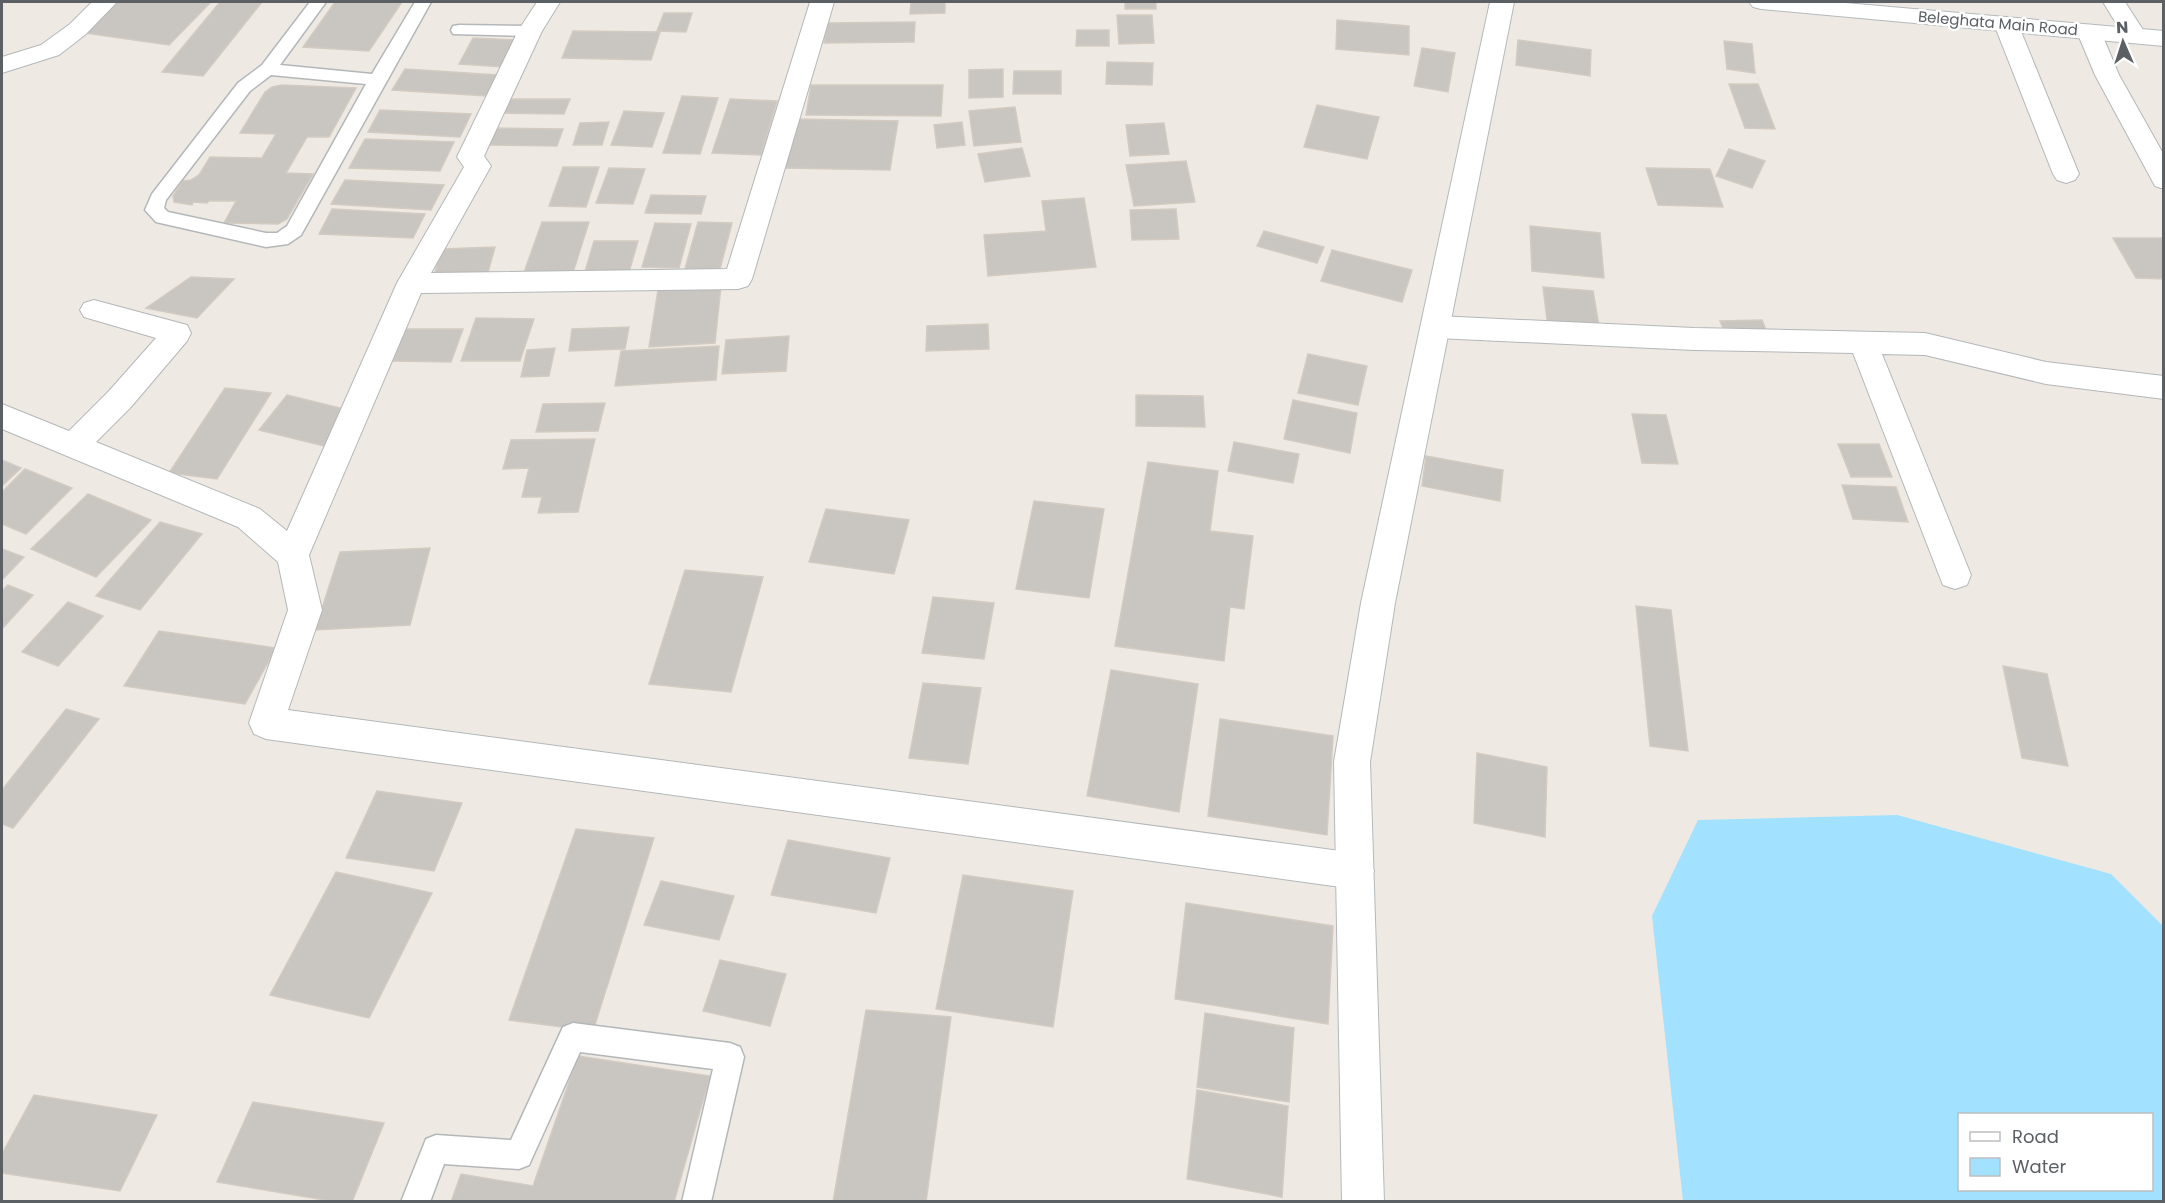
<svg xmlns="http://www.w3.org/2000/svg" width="2165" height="1203" font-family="Poppins,sans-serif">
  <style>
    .water { fill: #a2e1ff; fill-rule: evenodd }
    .building { fill: #c9c5c0; stroke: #d3cbc1; stroke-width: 1.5 }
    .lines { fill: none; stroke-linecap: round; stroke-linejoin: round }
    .lane-casing { stroke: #b4b7ba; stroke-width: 3 }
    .street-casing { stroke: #b4b7ba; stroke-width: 2 }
    .secondary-casing { stroke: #b4b9bd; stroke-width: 2 }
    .lane { fill: #fff; fill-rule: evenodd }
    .street { fill: #fff; fill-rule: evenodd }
    .secondary { fill: #fff; fill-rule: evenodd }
    .labels { text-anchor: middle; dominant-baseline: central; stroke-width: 5; stroke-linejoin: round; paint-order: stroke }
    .far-street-label { font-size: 15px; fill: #5b6064; stroke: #fff }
  </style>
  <rect width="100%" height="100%" fill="#eeeae3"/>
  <path class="water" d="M1897,815L2111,874L2163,926V1201H1683L1652,916L1698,820ZM1960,1114H2152V1190H1960Z"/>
  <path class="building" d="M118,2H211L169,45L85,33Z
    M220,2H262L203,76L162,72Z
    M335,2H402L369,51L303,47Z
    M911,2H945V13L910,14Z
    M1125,2H1156V9H1125Z
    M664,13H692L686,32L657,31Z
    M1117,15H1152L1154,43L1119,44Z
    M1337,20L1409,26V55L1336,49Z
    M915,22L914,42L824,43L826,23Z
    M1077,30H1109V46H1076Z
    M573,31L660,32L651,60L562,58Z
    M473,38L518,40L505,67L459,64Z
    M1518,40L1591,50L1590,76L1516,65Z
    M1724,41L1752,44L1755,73L1727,69Z
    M1422,48L1455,53L1448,92L1414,86Z
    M1107,62L1153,63L1152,85L1106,84Z
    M405,69L498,75L487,96L392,90Z
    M1003,69V97L969,98V70Z
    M1014,71H1061V94H1013Z
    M1729,84H1758L1775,129L1745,128Z
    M282,85L356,88L329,137H307L286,173L313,174L287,219L278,224L224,223L236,201H209L207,203L193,202L192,205L174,202L173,196L183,181L191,180L199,175L210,157L262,158L276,134L240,133L265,92L272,87Z
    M811,85H943L941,116L806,115Z
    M682,96L718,98L700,154L663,153Z
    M503,99H570L564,114L498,113Z
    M730,99L777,101L761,155L712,153Z
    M1317,105L1379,117L1367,159L1304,147Z
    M1015,107L1021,142L974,146L969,111Z
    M380,110L471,114L460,137L368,132Z
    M624,111L664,113L652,147L611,145Z
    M796,119L898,121L890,170L785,168Z
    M609,122L602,145H573L580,123Z
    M962,122L965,145L937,148L934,125Z
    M1164,123L1169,154L1130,156L1126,125Z
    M492,128L563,129L557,146L485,145Z
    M365,139L454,142L440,171L349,168Z
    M1022,148L1030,176L985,182L978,154Z
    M1729,149L1765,161L1752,188L1716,176Z
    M1186,161L1195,202L1134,206L1126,165Z
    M563,167H599L586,207L549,206Z
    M609,168L645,169L633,204L596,203Z
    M1646,168L1710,169L1723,207L1658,205Z
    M345,180L444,185L431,210L331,204Z
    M651,195L706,196L701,214L645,213Z
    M1084,198L1096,267L988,276L984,235L1046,231L1042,201Z
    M332,209L425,214L413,238L319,234Z
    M1176,209L1179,239L1132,240L1130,210Z
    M542,222H589L571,279L522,278Z
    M698,222L732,223L719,273L684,272Z
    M655,223L691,224L679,268L642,267Z
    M1530,226L1600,233L1604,278L1532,271Z
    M1264,231L1324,247L1317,263L1257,246Z
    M2113,238H2164V279L2136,278Z
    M594,241H638L628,276L584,275Z
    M495,247L486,280L432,282L442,249Z
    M1332,250L1412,270L1402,302L1321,281Z
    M191,277L234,279L197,318L146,308Z
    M721,286L715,343L649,347L658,290Z
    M1543,287L1593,291L1600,332L1548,328Z
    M476,318L534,319L520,361H461Z
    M1762,320L1769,337L1727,338L1720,321Z
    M988,324L989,349L926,351L927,326Z
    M629,327L625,349L569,351L572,329Z
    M406,329H463L451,362L393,361Z
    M789,336L786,371L722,374L726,340Z
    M719,346L716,380L615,386L621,351Z
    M555,348L549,376L521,377L527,350Z
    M1308,354L1367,366L1358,405L1298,393Z
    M225,388L271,393L217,479L169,473Z
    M287,395L360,413L332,448L259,430Z
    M1136,395L1203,396L1205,427L1136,426Z
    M1293,400L1357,413L1350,453L1284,439Z
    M605,403L598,431L536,432L543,404Z
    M1632,414L1666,415L1678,464L1642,463Z
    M595,439L578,512L538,513L542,497H522L529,468L503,469L511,440Z
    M1234,442L1299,454L1293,483L1228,471Z
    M1838,444H1879L1892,477H1851Z
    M1426,456L1503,470L1500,501L1422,486Z
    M2,460L21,468L2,486Z
    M1148,462L1218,471L1210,531L1253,536L1244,609L1230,607L1224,661L1115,646Z
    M25,469L72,488L26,534L2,524V492Z
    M1842,485L1896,487L1908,522L1853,519Z
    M88,494L151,520L96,577L31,549Z
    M1034,501L1104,509L1089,598L1016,589Z
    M826,509L909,520L894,574L809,562Z
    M160,522L202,534L140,610L96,596Z
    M430,548L410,625L315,630L340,552Z
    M2,549L24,557L2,580Z
    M685,570L763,577L731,692L649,684Z
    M8,585L33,595L2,629V591Z
    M933,597L994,603L984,659L922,653Z
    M68,602L103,616L58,666L22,652Z
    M1636,606L1671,610L1688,751L1650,746Z
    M159,631L276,648L245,704L124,686Z
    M2003,666L2047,674L2068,766L2022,758Z
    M1111,670L1198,684L1179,812L1087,796Z
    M923,683L981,688L968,764L909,758Z
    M66,709L99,719L13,828L2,824V790Z
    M1220,719L1333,736L1327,835L1208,816Z
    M1477,753L1547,767L1545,837L1474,823Z
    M377,791L462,803L434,871L346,858Z
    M576,829L654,838L593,1031L509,1020Z
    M788,840L890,858L876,913L771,895Z
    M336,872L432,893L369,1018L270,995Z
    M963,875L1073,891L1053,1027L936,1009Z
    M661,881L734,896L719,940L644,925Z
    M1186,903L1333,926L1328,1024L1175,999Z
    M720,960L786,974L770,1026L703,1011Z
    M866,1010L951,1017L926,1202H833Z
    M1205,1013L1294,1028L1289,1102L1197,1087Z
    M578,1056L710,1076L674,1202H451L461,1174L533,1186Z
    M1197,1090L1288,1106L1282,1197L1187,1179Z
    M34,1095L157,1115L120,1191L2,1173V1154Z
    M253,1102L384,1123L352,1202H337L217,1182Z"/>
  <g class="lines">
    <g class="lane-casing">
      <path id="lane" d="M310,2H326L280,65L372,74L415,2H431L301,235L288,244L266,247L156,222L145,210L152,194L238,83L262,65ZM271,75L366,84L287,226L277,233H266L168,212L164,208L166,200L250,91Z
        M459,25L530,26L538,31L530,36L453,34L451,30L453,26Z
        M573,1023L730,1043L740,1047L744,1057L711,1202H682L713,1069L580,1052L529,1165L519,1169L444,1164L430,1202H401L426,1139L436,1135L511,1140L563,1027Z"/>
    </g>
    <g class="street-casing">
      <path id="street" d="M92,2H117L86,34L59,55L2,73V57L41,45L70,24Z
        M537,2H560L542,31L484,156L491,166L431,273L727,269L810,2H834L752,279L748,286L738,289L421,293L309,555L322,610L288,710L1355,853L1368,858L1374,871L1368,884L1355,889L266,739L254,734L249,723L288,610L278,562L238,527L2,429V404L69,431L109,391L156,338L84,317L80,310L84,303L94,300L187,325L191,333L187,341L131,407L96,442L260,509L287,531L397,283L464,167L457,157L518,31Z
        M2103,2H2125L2147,36L2143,41L2135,43L2127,41Z
        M2006,17L2014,19L2018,24L2079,174L2075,180L2066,183L2057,180L2053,174L1994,24L1998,19Z
        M2089,25L2097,27L2101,32L2119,75L2164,155V189L2155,186L2095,75L2077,32L2081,27Z
        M1437,316L1694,328L1925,333L2046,362L2164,376V399L2046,384L1925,355L1882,354L1971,575L1967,585L1955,589L1943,585L1939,575L1853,353L1694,350L1437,338L1427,335L1423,327L1427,319Z"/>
    </g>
    <g class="secondary-casing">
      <path id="secondary" d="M1490,2H1514L1395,603L1370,762L1384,1202H1342L1334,762L1361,603Z
        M1749,2H1834L2164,31V46L1761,9L1753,7Z"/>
    </g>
    <use href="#lane" class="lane"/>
    <use href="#street" class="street"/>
    <use href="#secondary" class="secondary"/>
  </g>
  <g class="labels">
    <g class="far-street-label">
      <text transform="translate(1998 23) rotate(5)">Beleghata Main Road</text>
    </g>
  </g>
  <rect width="2165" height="1203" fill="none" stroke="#5b6064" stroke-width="6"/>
  <rect x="1958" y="1113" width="195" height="78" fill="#ffffff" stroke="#bdbfc1" stroke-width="1.5"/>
  <rect x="1970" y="1132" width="30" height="9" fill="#ffffff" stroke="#bdbfc1" stroke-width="1.5"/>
  <text x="2012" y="1143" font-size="18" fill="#5b6064">Road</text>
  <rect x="1970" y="1158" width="30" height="18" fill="#a2e1ff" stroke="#bdbfc1" stroke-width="1.5"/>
  <text x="2012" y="1173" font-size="18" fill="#5b6064">Water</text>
  <g transform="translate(2123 42) rotate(357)" stroke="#ffffff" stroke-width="4.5" paint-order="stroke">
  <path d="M0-4.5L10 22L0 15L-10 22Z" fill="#5b6064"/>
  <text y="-9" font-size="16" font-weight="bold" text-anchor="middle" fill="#5b6064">N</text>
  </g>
</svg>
